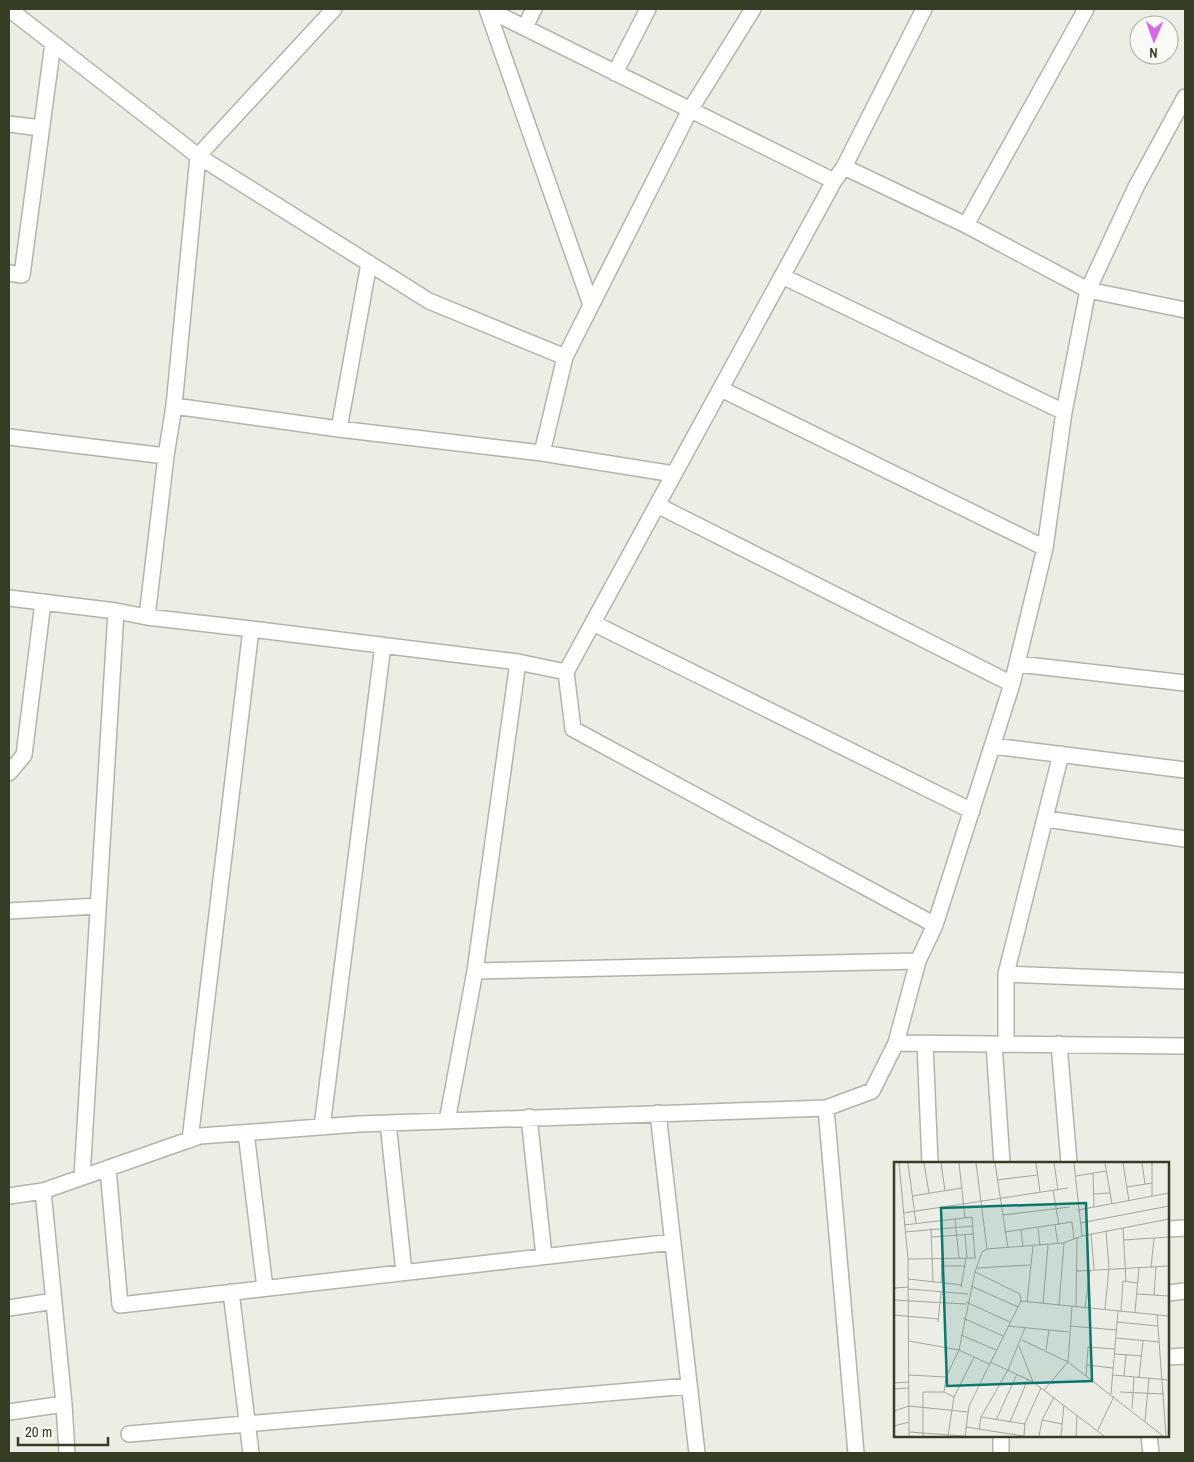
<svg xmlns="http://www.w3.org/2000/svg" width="1194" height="1462" font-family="'Archivo Narrow',sans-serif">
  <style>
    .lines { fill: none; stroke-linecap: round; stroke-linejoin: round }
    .minor-casing { stroke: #b1b5a8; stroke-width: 18 }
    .minor { stroke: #fff; stroke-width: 15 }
    .inset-road { fill: none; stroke: #a3a798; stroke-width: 1 }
    .view { fill: #0f766e; fill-opacity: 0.15; stroke: #0f766e; stroke-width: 2.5 }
    .inset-edge { fill: none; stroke: #353e25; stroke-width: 2.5 }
  </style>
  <rect width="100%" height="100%" fill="#ecede5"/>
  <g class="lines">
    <g class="minor-casing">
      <path id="minor" d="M9,9L198,156L429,301L565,357
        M487,9L834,181
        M487,9L591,305
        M525,27L534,9
        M615,73L648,9
        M9,124L41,128
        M844,167L966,225L1088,290L1185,310
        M966,225L1086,9
        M9,273L22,275L53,43
        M782,276L1064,412
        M721,389L1045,548
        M174,406L339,429L542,453L674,474
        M339,429L369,263
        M9,437L166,456
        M542,453L565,357L690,110L753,9
        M657,505L1012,684
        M9,598L116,611L147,617L251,629L518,662L566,672L834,181L844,167L924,9
        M147,617L166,456L174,406L198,156L334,9
        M593,623L972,811
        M1018,664L1185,683
        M566,672L573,729L935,925L918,961L896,1043L872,1091L826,1108L856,1453
        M993,746L1185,770
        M9,773L24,755L43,602
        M1046,819L1185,839
        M9,911L98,906
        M935,925L1012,684L1045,548L1064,412L1088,290L1136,187L1185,97
        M475,971L918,961
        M1006,974L1185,981
        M896,1043L1185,1046
        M925,1044L930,1163
        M994,1044L1002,1163
        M1006,1044V974L1061,754
        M1059,1044L1069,1163
        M658,1113L697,1453
        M529,1117L544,1256
        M447,1121L475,971L518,662
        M388,1123L404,1272
        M322,1127L383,645
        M246,1133L265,1288
        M190,1140L251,629
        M108,1168L120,1305L673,1242
        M82,1177L116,611
        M43,1191L64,1404L67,1453
        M9,1196L43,1191L200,1136L359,1124L826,1108
        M1168,1229L1185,1228
        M231,1292L251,1453
        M1168,1293L1185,1291
        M9,1308L54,1301
        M1168,1357L1185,1356
        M9,1412L64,1404
        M129,1434L689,1386
        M1001,1436V1453
        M1149,1436L1151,1453"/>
    </g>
    <use href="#minor" class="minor"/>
  </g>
  <g transform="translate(894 1162)">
    <rect width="275" height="275" fill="#ecede5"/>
    <path class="inset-road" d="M5,1L14,97L15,274M14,1L22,61M30,1L35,31M47,1L51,29M65,1L71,56M82,1L93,87L88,90L81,110L126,132L127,139M101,1L114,86M142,1L146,30M160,1L164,28M180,1L188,74M211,1L218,42M229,1L235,39M248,1L251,22M258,1V21M199,11L200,45M182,14L212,9M103,18L143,13M233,25L258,21V34M159,28L165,63M199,32L216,31M18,34L68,26M184,48L275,31M9,51L174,26M109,53L176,45M61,57L65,96M186,61L275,44M10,63L78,55L81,96M161,63L164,82M37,66L39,120M144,66L146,84M229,66L232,120M127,68L129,85M11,70L79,64M111,70L178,60L180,77M197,72L200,107M71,73L73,96M38,75L79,72M229,78L275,75M93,87L169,81L188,74L275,57M14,97L82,96M47,104H72M83,106L136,103M257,106L260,76M183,109L275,104M14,117L68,123M47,121L48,97M77,124L124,145M67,125L72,96M0,126L15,125M15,127L74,132M243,132L275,134M260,133L262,105M0,138L72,142M72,140L116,160M133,140L139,84M149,142L154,83M165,143L170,81M182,145L183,76M191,146L196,108M211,147L215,106L212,69M227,149L229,119L244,121M241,150L245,105M263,152L272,274M0,153L45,157M69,156L109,174M44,160L47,130M223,160L264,164M114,164L175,170M176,164L223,168M67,173L102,188M222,176L265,180M128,178L174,200L269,274M15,179L65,188L95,202M125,184L139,220M152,188L155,168M221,192L248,194M96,200L139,220L210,274M193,203L219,206M15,213L52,215M219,213L275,218M192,214L194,185L221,187M230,214L232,192M245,216L249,179M0,221L15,220M0,227L15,226M150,228L174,200L178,144M50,230L52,215L65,188L81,110M226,230L270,232M217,232L224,149M238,247L240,215M0,249L15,244L74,250M87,255L131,262M102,258L123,212M148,258L168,262M251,259L255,216M116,260L134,217M0,264L15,260M72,265L129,274M85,268L87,255L114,208L131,166M204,268L220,234M15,270L70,274M29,274V230H50L60,235M54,274L60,235L80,195M71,274L75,244L127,139L275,154M130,274L131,261L147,226M145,274L148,258L160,235M167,274L170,243M182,274L183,253"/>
    <path class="view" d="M192,41L198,219L53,224L47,46Z"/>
    <rect width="275" height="275" class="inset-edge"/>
  </g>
  <rect width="1194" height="1462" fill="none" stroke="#353e25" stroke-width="20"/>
  <g transform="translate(1154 40) rotate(182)"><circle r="24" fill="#f9faf5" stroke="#abafa2"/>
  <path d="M0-4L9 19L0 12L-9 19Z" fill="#d868e8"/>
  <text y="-8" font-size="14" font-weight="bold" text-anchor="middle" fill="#353e25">N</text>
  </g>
  <path d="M18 1437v8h90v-8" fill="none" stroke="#353e25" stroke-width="2.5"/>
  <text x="25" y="1437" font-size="15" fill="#353e25" stroke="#f9faf5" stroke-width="4" paint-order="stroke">20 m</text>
</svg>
